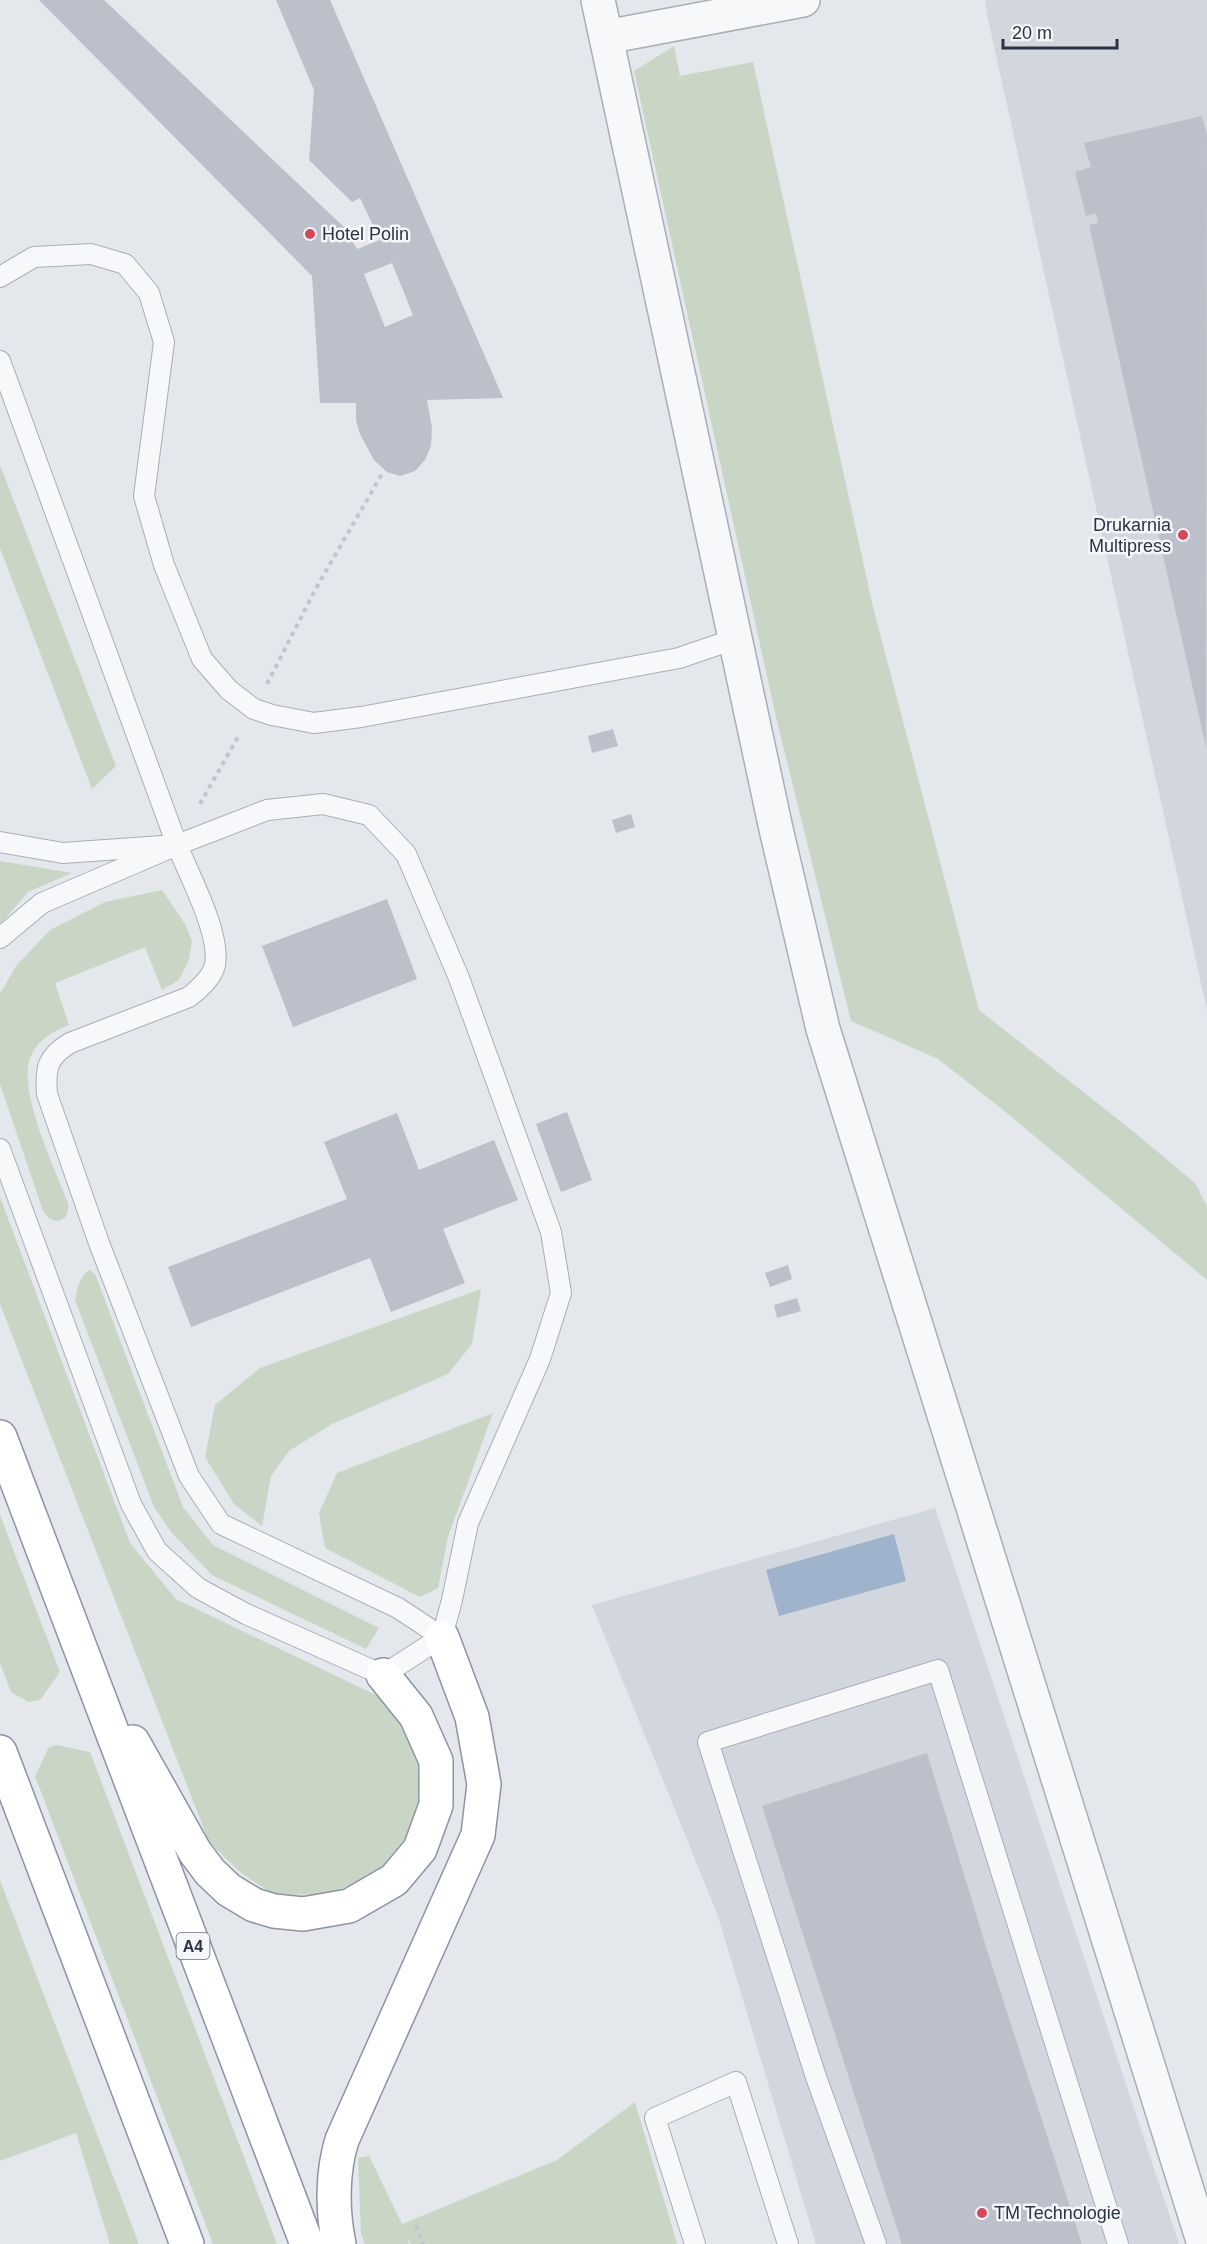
<svg xmlns="http://www.w3.org/2000/svg" width="1207" height="2244" font-family="Helvetica,sans-serif">
  <style>
    .built { fill: #d2d6de }
    .green { fill: #c9d6c5 }
    .water { fill: #9fb4cc }
    .building { fill: #bbc0ca; fill-rule: evenodd }
    .lines { fill: none; stroke-linecap: round; stroke-linejoin: round }
    .service-casing { stroke: #a9aeb7; stroke-width: 22 }
    .minor-casing { stroke: #a9aeb7; stroke-width: 36 }
    .motorway-casing { stroke: #8b94a3; stroke-width: 36 }
    .path { stroke: #c2c5cb; stroke-width: 4; stroke-dasharray: 4.5 4.5; stroke-linecap: butt }
    .service { stroke: #f7f8fa; stroke-width: 20 }
    .minor { stroke: #f7f8fa; stroke-width: 33 }
    .motorway { stroke: #fff; stroke-width: 33 }
    .poi-dot { fill: #d1495b; stroke: #f4f6f9; stroke-width: 2 }
    .labels { text-anchor: middle; dominant-baseline: central; stroke-width: 5; stroke-linejoin: round; paint-order: stroke }
    .shield { fill: #f4f6f9; stroke: #676e7b; stroke-width: 1.5 }
    .shield-label { font-size: 16px; font-weight: bold; fill: #2b3445 }
    .poi-label { font-size: 18px; fill: #2b3445; stroke: #f4f6f9; text-anchor: start }
  </style>
  <rect width="100%" height="100%" fill="#e4e7ec"/>
  <path class="built" d="M985,0H1207V1010L988,19Z
    M935,1508L1179,2244H816L718,1916L592,1605Z"/>
  <path class="green" d="M674,46L680,76L753,62L873,607L979,1010L1134,1132L1195,1183L1207,1206V1280L1002,1109L938,1059L851,1021L776,717L634,71Z
    M0,465L116,766L92,789L0,548Z
    M0,861L72,873L28,892L0,925Z
    M162,890L185,924L192,941L189,960L179,980L162,990L145,947L55,983L69,1025C53,1031 38,1040 31,1056C16,1088 55,1169 68,1203C70,1223 53,1227 43,1211L0,1084V994L16,966L50,930L105,902Z
    M0,1197L130,1543L176,1599L380,1697L417,1739L423,1786L411,1831L376,1874L329,1894L275,1895L241,1873L209,1842L0,1304Z
    M90,1270L95,1274L183,1507L213,1545L379,1628L366,1649L212,1575L171,1532L154,1507L75,1300C77,1289 80,1275 90,1270Z
    M481,1289L472,1344L448,1374L332,1424L289,1451L271,1476L262,1526L234,1504L205,1457L215,1405L260,1368Z
    M493,1413L448,1537L438,1588L420,1597L325,1548L319,1513L337,1473Z
    M0,1515L60,1672L40,1700L29,1702L11,1692L0,1663Z
    M57,1745L90,1752L277,2244H213L35,1776L49,1747Z
    M0,1880L139,2244H110L76,2133L0,2161Z
    M635,2102L677,2244H411L407,2237L409,2244H365L361,2233L358,2158L369,2156L402,2224L557,2160Z"/>
  <path class="water" d="M894,1534L906,1581L779,1616L766,1570Z"/>
  <path class="building" d="M39,0H104L345,228L357,249L380,240L360,198L352,202L309,160L314,90L276,0H330L503,398L427,400L432,428L431,446L425,460L415,471L400,476L387,472L374,460L360,434L356,420V403H320L312,276ZM392,263L413,315L385,327L364,274Z
    M1202,116L1207,135L1206,747L1089,225L1098,223L1096,213L1086,216L1075,172L1091,167L1084,143Z
    M613,729L618,746L592,753L588,736Z
    M631,814L635,827L616,833L612,820Z
    M387,899L417,979L293,1027L262,946Z
    M567,1112L592,1180L561,1192L536,1124Z
    M397,1113L419,1170L494,1140L518,1200L443,1229L465,1283L391,1312L370,1258L191,1327L168,1267L347,1199L324,1142Z
    M788,1265L792,1279L770,1287L765,1273Z
    M797,1298L801,1311L777,1318L774,1305Z
    M927,1753L987,1950L1082,2244H902L762,1806Z"/>
  <g class="lines">
    <g class="service-casing">
      <path id="service" d="M0,277L34,257L91,254L125,264L149,293L164,342L144,496L164,565L202,659L229,690L254,709L272,715L314,723L361,717L679,658L735,639
        M0,361L177,845L63,853L0,842
        M177,845C189,875 221,934 215,965C212,978 199,989 189,997L70,1043C47,1057 45,1068 47,1094L99,1243L189,1476L221,1524L398,1608L442,1637
        M0,938L42,903L177,845L267,810L323,804L369,815L406,854L459,978L551,1232L561,1293L540,1359L468,1523L452,1600L442,1637L383,1675L246,1614L198,1588L157,1551L131,1504L0,1149
        M695,2244L655,2118L736,2082L788,2244
        M876,2244L816,2077L708,1742L938,1670L1118,2244"/>
    </g>
    <g class="minor-casing">
      <path id="minor" d="M598,0L776,829L823,1029L1204,2244
        M606,37L803,0"/>
    </g>
    <g class="motorway-casing">
      <path id="motorway" d="M0,1437L307,2244
        M133,1742L195,1852L210,1872L229,1890L254,1905L274,1911L303,1914L349,1906L394,1880L420,1849L436,1805V1761L416,1716L383,1675
        M0,1752L187,2244
        M339,2244C332,2211 332,2172 342,2140L478,1835L484,1784L472,1717L442,1637"/>
    </g>
    <path class="path" d="M267,684L315,590L382,474
      M200,804L239,735
      M416,2225L423,2244"/>
    <use href="#service" class="service"/>
    <use href="#minor" class="minor"/>
    <use href="#motorway" class="motorway"/>
  </g>
  <g class="poi-dot">
    <circle cx="310" cy="234" r="6"/>
    <circle cx="1183" cy="535" r="6"/>
    <circle cx="982" cy="2213" r="6"/>
  </g>
  <g class="labels">
    <rect class="shield" x="176.5" y="1933" width="33" height="26" rx="4.5"/>
    <g class="shield-label">
      <text x="193" y="1946">A4</text>
    </g>
    <g class="poi-label">
      <text x="322" y="234">Hotel Polin</text>
      <text x="1171" y="525" text-anchor="end">Drukarnia<tspan x="1171" dy="21">Multipress</tspan></text>
      <text x="994" y="2213">TM Technologie</text>
    </g>
  </g>
  <path d="M1003 39v9h114v-9" fill="none" stroke="#2b3445" stroke-width="3"/>
  <text x="1012" y="39" font-size="18" fill="#2b3445" stroke="#f4f6f9" stroke-width="4.5" paint-order="stroke">20 m</text>
</svg>
